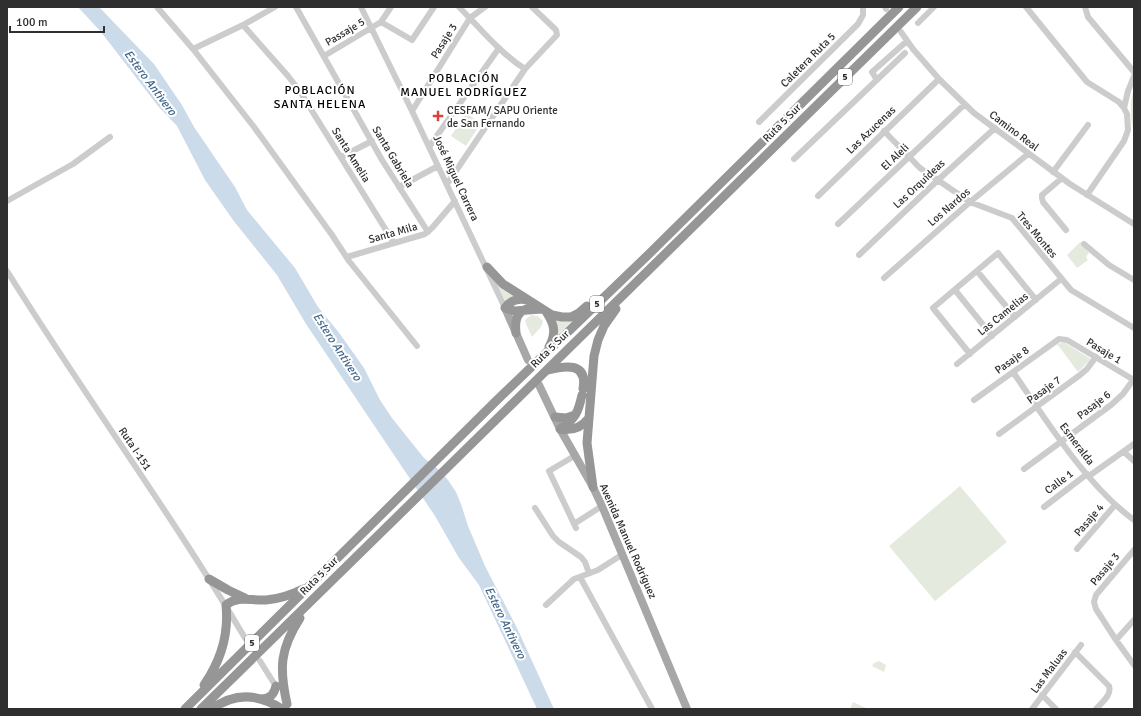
<svg xmlns="http://www.w3.org/2000/svg" width="1141" height="716" font-family="Signika,sans-serif">
  <style>
    .green { fill: #e4ebde }
    .water { fill: #ccdbea }
    .lines { fill: none; stroke-linecap: round; stroke-linejoin: round }
    .minor { stroke: #ccc; stroke-width: 6 }
    .major { stroke: #a7a7a7; stroke-width: 8 }
    .highway { stroke: #969696; stroke-width: 9 }
    .poi-dot { fill: #da443e; stroke: #fff; stroke-width: 1.5 }
    .labels { text-anchor: middle; dominant-baseline: central; stroke-width: 4; stroke-linejoin: round; paint-order: stroke }
    .shield { fill: #fff; stroke: #6d6d6d; stroke-width: 1 }
    .shield-label { font-size: 10px; font-weight: bold; fill: #2f2f2f }
    .street-label { font-size: 11px; fill: #2f2f2f; stroke: #fff }
    .poi-label { font-size: 11px; fill: #2f2f2f; stroke: #fff; text-anchor: start }
    .neighbourhood-label { font-size: 12px; letter-spacing: 1px; fill: #000; stroke: #fff }
    .water-label { font-size: 12px; font-style: italic; fill: #42678c; stroke: #fff }
  </style>
  <rect width="100%" height="100%" fill="#fff"/>
  <path class="green" d="M1134,89V132C1130,120 1129,102 1134,89Z
    M466,113L481,123L466,146L451,136Z
    M1080,242L1084,245L1083,246L1089,253L1086,257L1088,260L1077,268L1067,255Z
    M496,283L521,297L506,302Z
    M531,315L538,316L543,321L541,327L532,337L526,324L525,320Z
    M575,318L554,338L553,319Z
    M1061,343H1065L1091,359L1078,372L1057,344Z
    M960,486L1007,542L935,601L889,546Z
    M879,661L886,665L884,672L872,666L874,663Z
    M853,702L868,709H850Z"/>
  <path class="water" d="M78,7H99L154,64L182,105L194,127L235,187L247,210L295,268L318,307L340,334L364,368L380,400L392,418L424,458L437,468L448,480L456,492L461,504L468,526L485,566L517,628L554,709H537L479,585L459,558L435,516L306,324L277,275L233,220L205,180L177,126L158,106L101,32Z"/>
  <g class="lines">
    <path class="minor" d="M157,7L193,49L254,127L332,235L349,261L417,346
      M296,7L382,160L428,232
      M361,7L412,111L505,308
      M459,7C480,28 500,53 525,69
      M885,7L886,9
      M1026,7L1087,82L1119,102L1124,108L1127,114L1128,130L1124,141L1087,195
      M1085,7L1088,17L1134,72
      M381,22L412,40L434,7
      M918,23L934,7
      M243,25L288,76L299,90L394,243
      M901,32L913,49L939,79L974,113L1070,184L1134,224
      M193,49L243,25L275,7
      M324,56L381,22L391,7
      M877,80L872,72L907,41
      M1124,108L1128,91L1134,76
      M412,111L470,18L485,7
      M759,122L858,24L863,15V7
      M884,131L920,168L970,202L1012,218L1071,290L1134,328
      M429,147L499,48
      M341,157L372,141
      M794,159L905,53
      M1053,172L1088,125
      M1062,178L1042,195V198L1043,202L1066,230
      M447,184L525,69L557,35L556,30L532,7
      M399,187L438,166
      M818,196L939,79
      M7,201L73,164L110,137
      M838,224L965,104
      M1084,244L1109,265L1134,280
      M859,255L938,180L995,128
      M347,257L425,234L432,228L455,201
      M7,271C84,395 171,513 245,638
      M977,271L1015,317
      M884,278L970,202L1028,154
      M955,290L992,336
      M970,354L933,308L998,253L1036,300
      M957,364L1061,279
      M1013,372C1047,421 1086,485 1134,520
      M974,400L1059,339L1067,340L1134,380
      M999,434L1080,375L1087,369L1096,357
      M1124,452L1134,461
      M1024,469L1111,405L1123,394L1133,380
      M1089,476L1134,444
      M1044,507L1087,474
      M535,508L553,536L559,542L581,557L585,562L589,573
      M574,524L602,506
      M576,528L549,471L576,455
      M1077,549L1115,505
      M1134,550L1096,595L1094,602L1096,609L1116,640L1134,665
      M580,577L652,709
      M546,605L574,579L598,570L623,554
      M1116,640L1134,620
      M1075,652L1109,686C1112,695 1102,702 1096,709
      M260,661L277,688
      M1042,695L1056,709
      M1032,709L1081,645"/>
    <path class="major" d="M505,308L528,360
      M539,385L560,429L593,487L602,506L687,709"/>
    <path class="highway" d="M487,267L503,284L552,315L562,317H571L579,313L587,306
      M528,300C519,298 510,300 505,308L515,311L541,309
      M547,313C555,325 556,334 549,347
      M516,333C515,323 515,314 526,309
      M547,370C564,366 588,361 583,389
      M555,417L566,418L575,415
      M560,429C576,418 578,413 582,395
      M560,429C572,431 581,428 588,419
      M593,487L587,443L594,356L598,340L604,326L616,309
      M209,579L228,590L245,598
      M204,685C220,662 229,634 226,605C238,595 251,601 266,600C279,599 291,595 303,589
      M262,699C271,698 274,694 276,686
      M287,704C279,668 280,649 300,618
      M185,709L495,402L649,254L899,7
      M201,709L917,7
      M212,709C235,692 259,694 282,709"/>
  </g>
  <path class="poi-dot" d="M436 110h4v4h4v4h-4v4h-4v-4h-4v-4h4z"/>
  <g class="labels">
    <g class="shield">
      <rect x="838" y="69" width="14" height="16" rx="3"/>
      <rect x="590" y="296" width="14" height="16" rx="3"/>
      <rect x="245" y="635" width="14" height="16" rx="3"/>
    </g>
    <g class="shield-label">
      <text x="845" y="77">5</text>
      <text x="597" y="304">5</text>
      <text x="252" y="643">5</text>
    </g>
    <g class="street-label">
      <text transform="translate(345 32) rotate(-31)">Passaje 5</text>
      <text transform="translate(444 41) rotate(-58)">Pasaje 3</text>
      <text transform="translate(808 60) rotate(-45)">Caletera Ruta 5</text>
      <text transform="translate(782 123) rotate(-45)">Ruta 5 Sur</text>
      <text transform="translate(871 130) rotate(-44)">Las Azucenas</text>
      <text transform="translate(1014 131) rotate(37)">Camino Real</text>
      <text transform="translate(351 155) rotate(58)">Santa Amelia</text>
      <text transform="translate(393 157) rotate(59)">Santa Gabriela</text>
      <text transform="translate(895 157) rotate(-43)">El Aleli</text>
      <text transform="translate(456 178) rotate(65)">José Miguel Carrera</text>
      <text transform="translate(919 184) rotate(-43)">Las Orquídeas</text>
      <text transform="translate(949 207) rotate(-41)">Los Nardos</text>
      <text transform="translate(393 233) rotate(-16)">Santa Mila</text>
      <text transform="translate(1037 235) rotate(50)">Tres Montes</text>
      <text transform="translate(1003 314) rotate(-39)">Las Camelias</text>
      <text transform="translate(550 349) rotate(-44)">Ruta 5 Sur</text>
      <text transform="translate(1104 351) rotate(31)">Pasaje 1</text>
      <text transform="translate(1012 360) rotate(-36)">Pasaje 8</text>
      <text transform="translate(1044 390) rotate(-36)">Pasaje 7</text>
      <text transform="translate(1094 405) rotate(-38)">Pasaje 6</text>
      <text transform="translate(1077 444) rotate(53)">Esmeralda</text>
      <text transform="translate(135 449) rotate(56)">Ruta I-151</text>
      <text transform="translate(1059 482) rotate(-37)">Calle 1</text>
      <text transform="translate(1089 520) rotate(-49)">Pasaje 4</text>
      <text transform="translate(628 541) rotate(66)">Avenida Manuel Rodríguez</text>
      <text transform="translate(1105 569) rotate(-50)">Pasaje 3</text>
      <text transform="translate(319 576) rotate(-45)">Ruta 5 Sur</text>
      <text transform="translate(1049 671) rotate(-53)">Las Maluas</text>
    </g>
    <g class="poi-label">
      <text x="447" y="110">CESFAM/ SAPU Oriente<tspan x="447" dy="13">de San Fernando</tspan></text>
    </g>
    <g class="neighbourhood-label">
      <text x="464" y="78">POBLACIÓN<tspan x="464" dy="14">MANUEL RODRÍGUEZ</tspan></text>
      <text x="320" y="90">POBLACIÓN<tspan x="320" dy="14">SANTA HELENA</tspan></text>
    </g>
    <g class="water-label">
      <text transform="translate(150 83) rotate(53)">Estero Antivero</text>
      <text transform="translate(337 347) rotate(57)">Estero Antivero</text>
      <text transform="translate(505 623) rotate(64)">Estero Antivero</text>
    </g>
  </g>
  <rect width="1141" height="716" fill="none" stroke="#2f2f2f" stroke-width="16"/>
  <path d="M10 26v6h94v-6" fill="none" stroke="#2f2f2f" stroke-width="2"/>
  <text x="16" y="26" font-size="12" fill="#2f2f2f" stroke="#ffffff" stroke-width="3" paint-order="stroke">100 m</text>
</svg>
